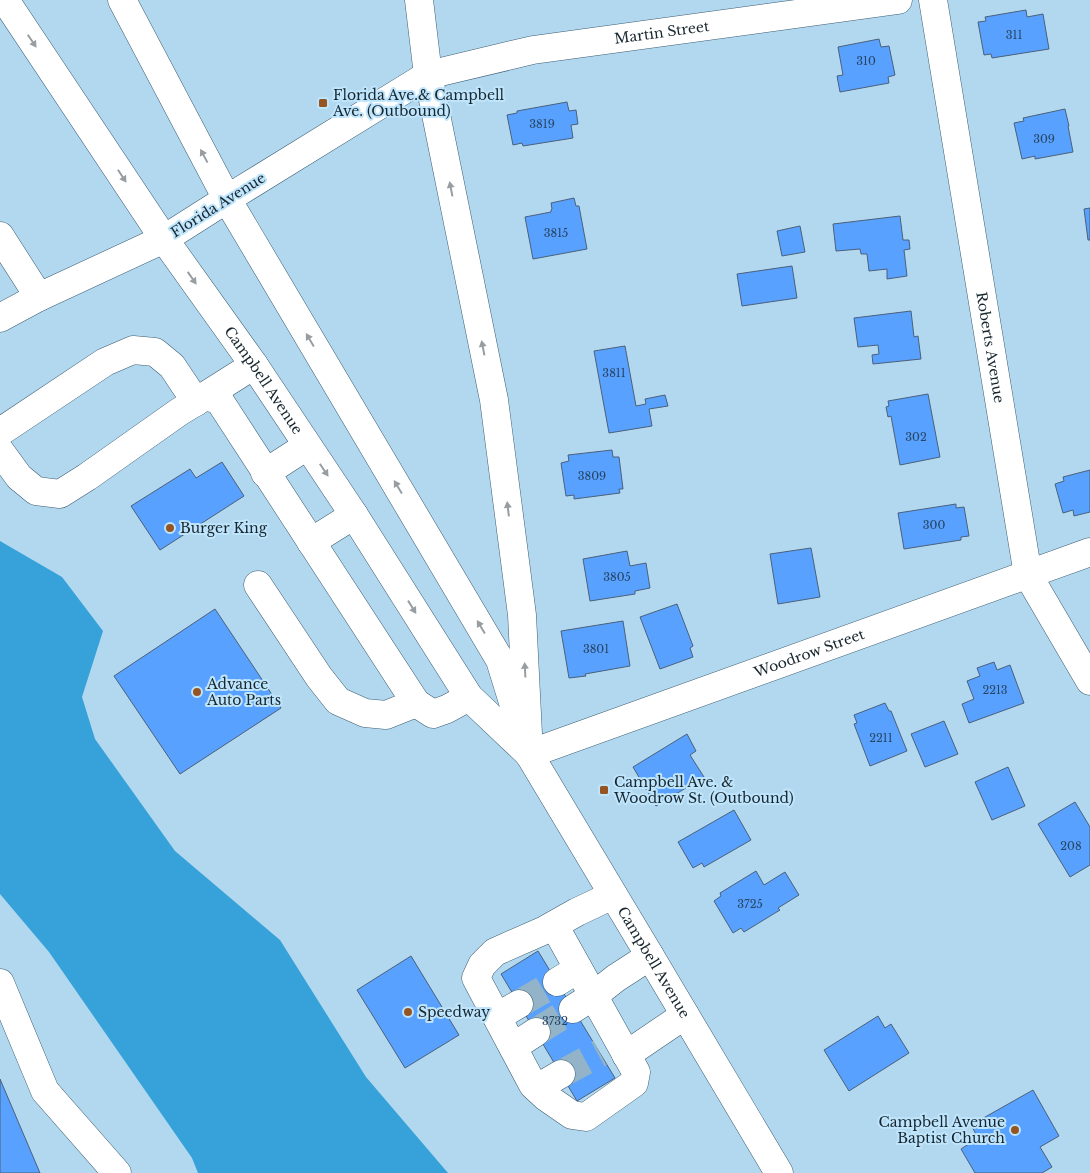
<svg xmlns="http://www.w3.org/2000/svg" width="1090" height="1173" font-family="'Libre Baskerville',serif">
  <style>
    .forest { fill: #36a2d9 }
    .building { fill: #58a1ff; stroke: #4b607b }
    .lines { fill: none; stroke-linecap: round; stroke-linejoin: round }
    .minor-tunnel { stroke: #93b4c8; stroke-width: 28; stroke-dasharray: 28 14; stroke-linecap: butt }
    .minor-casing { stroke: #3c5d72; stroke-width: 29 }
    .major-casing { stroke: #3c5d72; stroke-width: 29 }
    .minor { stroke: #fff; stroke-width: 28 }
    .major { stroke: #fff; stroke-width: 28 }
    .oneway { fill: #979da1 }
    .poi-dot { fill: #965520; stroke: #bfe5fc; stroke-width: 2 }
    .labels { text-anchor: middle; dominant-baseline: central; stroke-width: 4; stroke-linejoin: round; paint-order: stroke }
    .number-label { font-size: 11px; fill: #274562 }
    .street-label { font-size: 14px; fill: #17262e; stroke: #bfe5fc }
    .poi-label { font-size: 14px; fill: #17262e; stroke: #bfe5fc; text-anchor: start }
  </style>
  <rect width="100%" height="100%" fill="#b2d8ef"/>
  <path class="forest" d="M0,541L62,577L103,631L82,697L95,739L175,851L280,940L366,1077L448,1173H198L192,1158L49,952L0,894Z"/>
  <path class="building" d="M1026,10L1027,17L1043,14L1049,49L992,58L991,54L984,55L978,22L986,21L985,17Z
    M879,39L881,47L889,46L895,75L888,77L889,83L840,92L837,76L843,75L838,47Z
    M567,102L569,111L576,110L578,124L571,125L573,138L523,146L522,143L513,145L507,115L517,113V111Z
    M1065,109L1069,126H1068L1073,152L1035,159V156L1022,159L1014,123L1024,121L1023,118Z
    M574,198L576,206H579L587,249L533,259L525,217L551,212V210L552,209L551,203Z
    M1090,208V240H1088L1084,209Z
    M900,216L903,240H909L910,249L904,250L907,276L887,279V269L869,271L867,254H861L860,249L836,251L833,224Z
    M800,226L805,252L782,256L777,231Z
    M792,266L797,298L742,306L737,274Z
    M911,311L914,337L918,336L921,359L873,364L872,355L879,354L878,345L858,347L854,318Z
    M625,346L636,406L646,404L645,399L665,395L668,406L649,409L652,426L609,433L594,351Z
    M928,394L940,457L900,465L891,416L888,417L886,407L889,406L888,401Z
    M612,450L613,457H619L623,489H619L620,493L574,499V495L566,496L561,463L569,461L568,455Z
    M222,462L244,496L160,550L131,506L190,469L196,478Z
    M1090,470V512L1074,516L1073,510L1063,513L1055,484L1064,481L1063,477Z
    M956,504V508L964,507L969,536L961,537V540L904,549L898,513Z
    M811,548L820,597L778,604L770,554Z
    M627,551L630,566L646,563L650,588L635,591V594L590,601L583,559Z
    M677,604L693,646L690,648L693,657L660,669L640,617Z
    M215,609L281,708L180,774L114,676Z
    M623,621L630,666L585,674L586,676L569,678L561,631Z
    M994,662L997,670L1010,665L1024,703L969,723L962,704L974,699L967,681L980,676L977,668Z
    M885,703L889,711H891L907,751L870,766L854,724L857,723L854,715Z
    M944,721L958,754L925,767L911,734Z
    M687,734L696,751L690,755L704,777L656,806L633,767Z
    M1008,767L1025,806L992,820L975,782Z
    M1075,802L1090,827V865L1070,877L1038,824Z
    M734,810L751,840L704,867L702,863L693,868L678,842Z
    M756,871L764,885L785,872L799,895L778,908L780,910L744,932L741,928L733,933L714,901L721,896L720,893Z
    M538,951L615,1078L577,1101L501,974Z
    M411,956L459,1035L405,1068L357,990Z
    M878,1016L885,1028L891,1024L909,1053L849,1091L824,1050Z
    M0,1079L40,1173H0Z
    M1033,1090L1059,1136L1040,1147L1052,1167L1042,1173H975L961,1149L978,1138L971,1125Z"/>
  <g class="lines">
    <path class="minor-tunnel" d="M519,1004L557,982
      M536,1032L573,1009
      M561,1074L600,1053"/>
    <g class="minor-casing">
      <g id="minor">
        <path id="s1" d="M419,0L428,75L494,400L522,615L529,754L1090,552"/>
        <path id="s2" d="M933,0L1028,575L1090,681"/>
        <path id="s3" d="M227,199L428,75L533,50L898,0"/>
        <path d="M0,236L39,297"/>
        <path d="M205,396L254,365"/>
        <path d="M0,432L105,362L133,350L155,352L172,366L196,402"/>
        <path d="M0,451L19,477L36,491L60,494L87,477L179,412L205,396L219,400L416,703L433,714L447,709L469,697"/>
        <path d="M265,473L307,446"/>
        <path d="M311,542L354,515"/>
        <path d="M258,585L319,677L338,701L365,713L386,715L416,703"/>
        <path d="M554,925L636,1072L634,1083L586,1117L572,1115L546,1097L533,1085L476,978L482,965L495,952L545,930L577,912L613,895"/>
        <path d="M557,982L578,969"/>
        <path d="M0,983L45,1091L117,1173"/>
        <path d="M573,1009L593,996L616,978L650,956"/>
        <path d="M497,1017L519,1004"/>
        <path d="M513,1047L536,1032"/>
        <path d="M626,1055L685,1015"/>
        <path d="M537,1088L561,1074"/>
      </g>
    </g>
    <g class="major-casing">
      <g id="major">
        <path id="s4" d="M5,0L164,239L254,365L354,515L469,697L528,753"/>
        <path id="s5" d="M122,0L227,199L500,660L529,754L650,956L779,1173"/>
        <path d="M0,318L39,297L164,239L227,199"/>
      </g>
    </g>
    <use href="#minor" class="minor"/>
    <use href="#major" class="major"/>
  </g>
  <defs><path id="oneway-solid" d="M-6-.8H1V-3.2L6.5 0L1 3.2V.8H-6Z" transform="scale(1.25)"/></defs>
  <g class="oneway">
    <use href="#oneway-solid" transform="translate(32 41) rotate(56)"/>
    <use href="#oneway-solid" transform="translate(204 156) rotate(-118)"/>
    <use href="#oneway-solid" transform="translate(122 176) rotate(57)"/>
    <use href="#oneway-solid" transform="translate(451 189) rotate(-101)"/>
    <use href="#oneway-solid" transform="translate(192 278) rotate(55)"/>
    <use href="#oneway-solid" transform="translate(310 340) rotate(-121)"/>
    <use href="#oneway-solid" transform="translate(483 348) rotate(-101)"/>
    <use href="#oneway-solid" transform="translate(324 470) rotate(56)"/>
    <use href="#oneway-solid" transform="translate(398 487) rotate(-121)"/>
    <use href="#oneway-solid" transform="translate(508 509) rotate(-97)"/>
    <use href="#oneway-solid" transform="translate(412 607) rotate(58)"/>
    <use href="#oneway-solid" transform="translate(481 627) rotate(-121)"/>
    <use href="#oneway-solid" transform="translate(525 670) rotate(-93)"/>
  </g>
  <g class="poi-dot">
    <rect x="318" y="98" width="10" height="10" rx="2.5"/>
    <circle cx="170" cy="528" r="5"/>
    <circle cx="197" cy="692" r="5"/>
    <rect x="599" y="785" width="10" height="10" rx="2.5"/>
    <circle cx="408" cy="1012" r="5"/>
    <circle cx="1015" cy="1130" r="5"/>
  </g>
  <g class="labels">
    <g class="number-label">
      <text x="1014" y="35">311</text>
      <text x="866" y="61">310</text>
      <text x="542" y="124">3819</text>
      <text x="1044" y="139">309</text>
      <text x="556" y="233">3815</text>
      <text x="614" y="373">3811</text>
      <text x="916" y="437">302</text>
      <text x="592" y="476">3809</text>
      <text x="934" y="525">300</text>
      <text x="617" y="577">3805</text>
      <text x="596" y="649">3801</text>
      <text x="995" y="690">2213</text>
      <text x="881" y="738">2211</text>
      <text x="1071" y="846">208</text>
      <text x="750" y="904">3725</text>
      <text x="555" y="1021">3732</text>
    </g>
    <g class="street-label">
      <text stroke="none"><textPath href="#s3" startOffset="474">Martin Street</textPath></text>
      <text transform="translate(218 205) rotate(-32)">Florida Avenue</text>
      <text stroke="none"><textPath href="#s2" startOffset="352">Roberts Avenue</textPath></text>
      <text stroke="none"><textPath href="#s4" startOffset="460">Campbell Avenue</textPath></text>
      <text stroke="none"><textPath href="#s1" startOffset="1061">Woodrow Street</textPath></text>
      <text stroke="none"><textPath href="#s5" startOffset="1102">Campbell Avenue</textPath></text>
    </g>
    <g class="poi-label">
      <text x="333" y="95">Florida Ave.&amp; Campbell<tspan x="333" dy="16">Ave. (Outbound)</tspan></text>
      <text x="180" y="528">Burger King</text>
      <text x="207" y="684">Advance<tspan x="207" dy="16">Auto Parts</tspan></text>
      <text x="614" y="782">Campbell Ave. &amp;<tspan x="614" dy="16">Woodrow St. (Outbound)</tspan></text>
      <text x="418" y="1012">Speedway</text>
      <text x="1005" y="1122" text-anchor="end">Campbell Avenue<tspan x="1005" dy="16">Baptist Church</tspan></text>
    </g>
  </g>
</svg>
